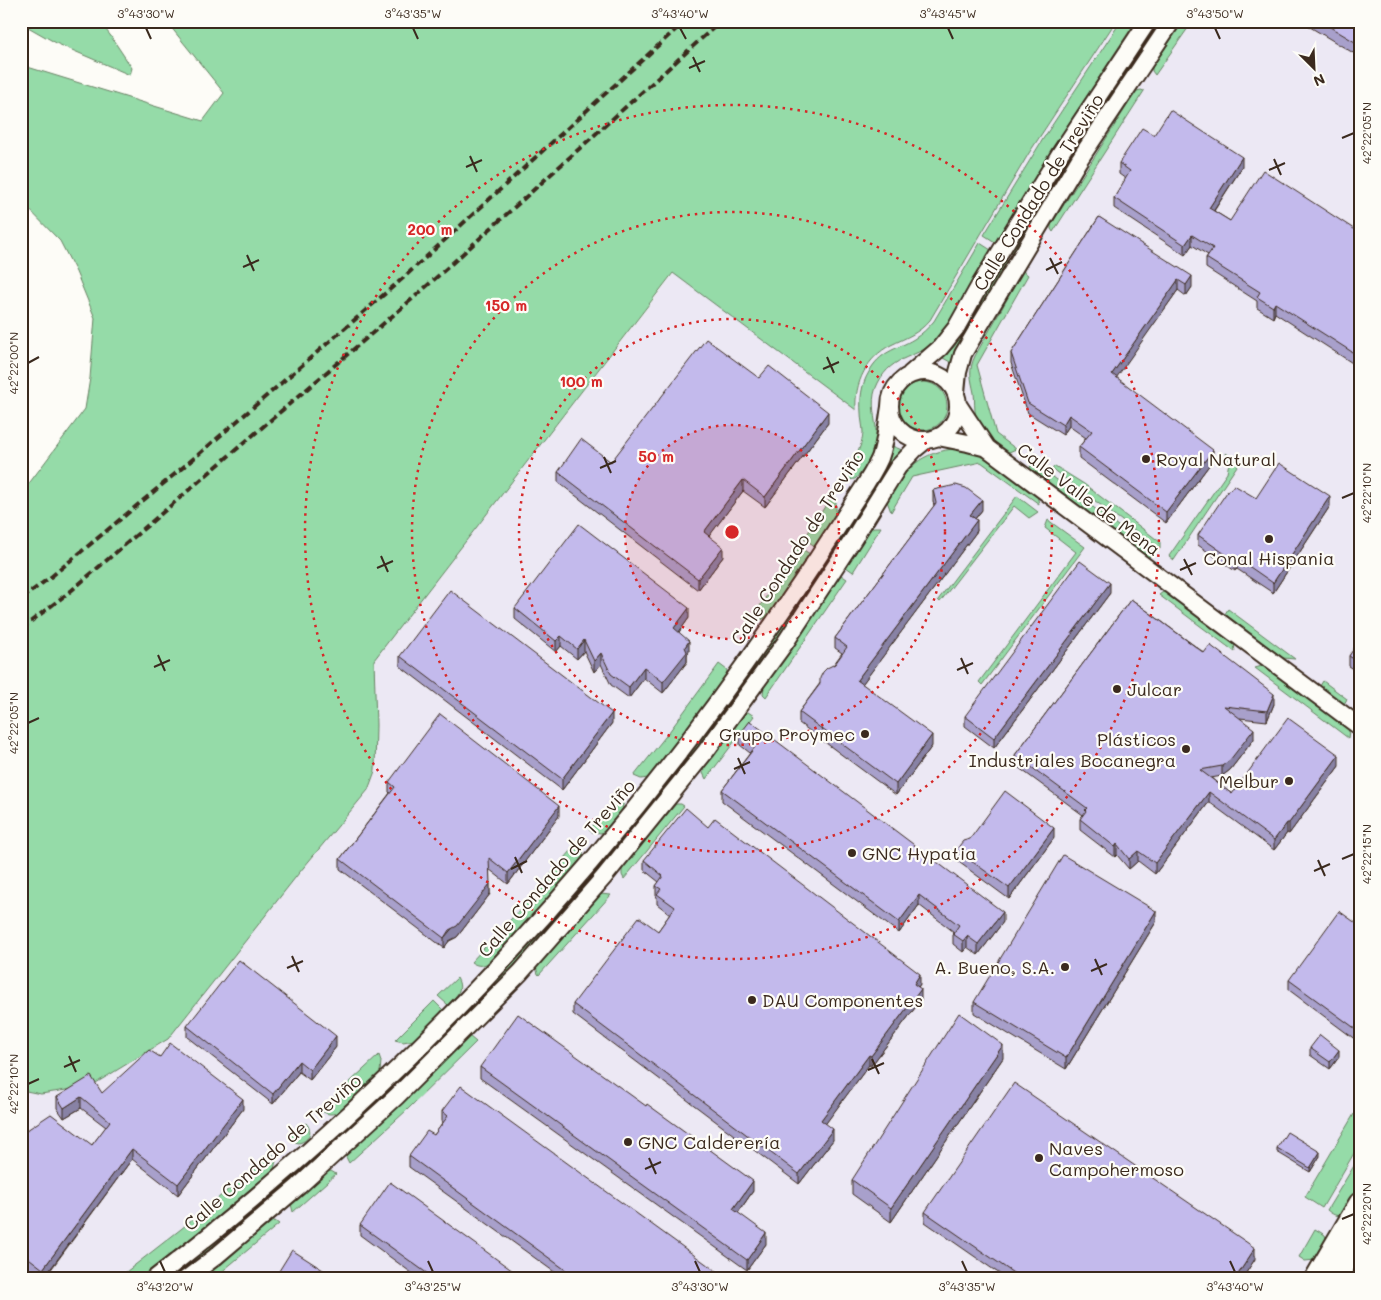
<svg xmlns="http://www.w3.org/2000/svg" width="1381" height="1300" font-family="Mali,sans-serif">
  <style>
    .built { fill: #ece8f4 }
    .green { fill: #95dba8; stroke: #688263 }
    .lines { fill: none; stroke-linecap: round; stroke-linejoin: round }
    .minor-casing { stroke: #3b2a1e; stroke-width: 20 }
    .secondary-casing { stroke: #3b2a1e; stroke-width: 26 }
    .minor { stroke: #fdfcf7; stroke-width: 16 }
    .secondary { stroke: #fdfcf7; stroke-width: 22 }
    .rail { stroke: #3b2a1e; stroke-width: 4; stroke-dasharray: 8 4; stroke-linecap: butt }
    .wall { fill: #a8a0cb; stroke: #3b2a1e }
    .shaded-wall { fill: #8882a5; stroke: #3b2a1e }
    .building { fill: #c3baec; stroke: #3b2a1e }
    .ticks { fill: none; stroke: #3b2a1e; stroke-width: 2 }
    .ring { fill: none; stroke: #d62828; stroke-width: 2.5; stroke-dasharray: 2.5 5 }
    .poi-dot { fill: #3b2a1e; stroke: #fdfcf7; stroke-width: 2 }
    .labels { text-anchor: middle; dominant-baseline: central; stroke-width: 4.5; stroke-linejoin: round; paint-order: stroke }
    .street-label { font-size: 18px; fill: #3b2a1e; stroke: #fdfcf7 }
    .poi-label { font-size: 18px; fill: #3b2a1e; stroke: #fdfcf7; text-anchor: start }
    .centre { fill: #d62828; stroke: #fdfcf7; stroke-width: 2.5 }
    .ring-label { font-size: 15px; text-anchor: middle; font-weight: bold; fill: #d62828; stroke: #fdfcf7; stroke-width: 4.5; stroke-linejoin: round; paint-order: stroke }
    .neatline { fill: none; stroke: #3b2a1e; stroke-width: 2 }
    .ticks-label { font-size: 12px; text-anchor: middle; fill: #3b2a1e }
  </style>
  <rect width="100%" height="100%" fill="#fdfcf7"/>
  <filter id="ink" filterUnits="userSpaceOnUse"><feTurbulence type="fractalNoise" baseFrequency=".02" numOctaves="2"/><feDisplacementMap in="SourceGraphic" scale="10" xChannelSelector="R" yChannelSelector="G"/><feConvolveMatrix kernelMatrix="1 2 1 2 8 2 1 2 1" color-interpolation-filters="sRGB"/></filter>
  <g filter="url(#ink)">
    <path class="built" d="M1116,21H1360V1279H21V1090L41,1094L91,1086L158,1045L168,1039L299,873L368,790L375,771L376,725L374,660L674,273L856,409V398L860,381L867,366L881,351L892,344L908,337L930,320L1029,153Z"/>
    <path class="green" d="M21,21H99L110,35L132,68L130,75L58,44L21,23Z
      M166,21H1116L1029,153L930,320C918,334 907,337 891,345C867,357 854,383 856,410L673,273L374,660L376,725L375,771L368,790L299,873L168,1039L158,1045L91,1086L41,1094L21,1090V494L85,409L90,378L95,318L76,272L60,241L21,201V65L203,121L224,93Z
      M1121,21H1136L1065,129L995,242L984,235L1043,139Z
      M1157,21H1163L1087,135L1013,253L1010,252L1066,159Z
      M1184,21H1193L1155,75L1152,71V67Z
      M1141,90L1144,91L1053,232L1051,229V225L1132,98L1137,91Z
      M980,243L991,250C980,268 969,287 958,306C952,317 946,329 938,338C918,360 893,353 878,383C870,398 874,412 876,428C877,446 868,467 855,479L848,480L844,479C851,465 862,449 863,433C863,426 861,420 861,413C860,399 861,385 869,372C880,351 896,350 914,339C922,334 928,328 934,321Z
      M1005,260L1008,261L977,315L952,363L943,358L954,347Z
      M1023,271L1028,275L977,365L996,434L1016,449L1009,452C997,443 979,433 976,416C974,409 975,401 974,393C971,378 968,371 975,356Z
      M899 406a24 24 0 1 1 48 0a24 24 0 1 1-48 0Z
      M892,446L902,450L891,462L831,557L829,556L886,464L890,456Z
      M952,449L972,452L978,454L989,461L1037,495L1039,504L981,462L912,477L891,512L887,501C906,471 914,455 952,449Z
      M1226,453L1239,463L1174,560L1169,556L1227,473L1229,462Z
      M1032,461L1155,554L1148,557L1030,468Z
      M1055,466L1084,484L1160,542V549L1052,469Z
      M1017,496L1038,512L1029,518L1014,506L940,602L938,600Z
      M831,497L836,502V513L815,546L804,539Z
      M1048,520L1085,547L982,685L979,682L1076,552L1045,528Z
      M874,527H881L853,572L846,567L870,529Z
      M799,547L810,554L767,617L761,620L752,618Z
      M824,564L827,565C797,610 766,654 734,697C720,717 706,738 691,757C615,854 534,948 446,1036C360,1122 268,1203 172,1279H167L510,965C595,873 674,777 747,675C773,639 801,602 824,564Z
      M841,575L847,579L766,697L763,694L764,687L797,640Z
      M1163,592H1167L1234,643L1235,652L1159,595Z
      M1228,609L1295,659L1283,658L1225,614Z
      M719,664L727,670L726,675L665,759L648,778L641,779L634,776L669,732Z
      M1262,666L1266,667L1347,728L1349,730L1348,738L1255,668Z
      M1323,681L1347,699L1344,704L1320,686Z
      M748,712L754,716L706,779L703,773L704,768L745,713Z
      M620,794C622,797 624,801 623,805C623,815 608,828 601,833L592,832L589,830Z
      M676,804H681L684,806L624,879L622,875V868Z
      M578,843L583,851V858L549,897L490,962C483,966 478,967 471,962L525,904Z
      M600,894L611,895L539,975L538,974L536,967Z
      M457,978C464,990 456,996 448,1005L438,996Z
      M434,1001L443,1010L414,1040L403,1042L395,1040Z
      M469,1036L476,1042L407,1110L349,1163L345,1155L380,1123Z
      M379,1055L381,1061L380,1073L337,1113C330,1115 326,1114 320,1110Z
      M1354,1114L1360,1118V1143L1322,1208L1305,1197Z
      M306,1123C313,1131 310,1140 299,1143L295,1142L289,1137Z
      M272,1153L276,1161L274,1169L205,1227L142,1276C135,1280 131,1278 126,1272L181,1229Z
      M1360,1156V1185L1343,1215C1336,1217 1332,1214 1327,1210Z
      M331,1171L336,1174L293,1212L291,1204L293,1201L325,1173Z
      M275,1221L279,1224L213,1279H199L269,1222Z
      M1315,1229L1325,1235L1327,1242L1315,1260L1305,1261L1299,1257Z"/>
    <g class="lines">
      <g class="minor-casing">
        <path id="minor" d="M890 406a34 34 0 1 1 68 0a34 34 0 1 1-68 0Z
          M910,374L940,348L956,328L980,285L1061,152L1148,21
          M956,392L958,372L963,354L980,325L1079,160L1172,21
          M959,406L987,448L1360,727
          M938,437L968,443L987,448
          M154,1279C399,1091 613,860 786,605C808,573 829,541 850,508C860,492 872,476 880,458C886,442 887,424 890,407
          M186,1279L215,1257L299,1186L396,1097L520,973L604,877L706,751L785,643L854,538L898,467L915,449L926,440"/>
      </g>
      <g class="secondary-casing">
        <path id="secondary" d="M1316,1279L1360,1204
          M1335,1279L1360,1238"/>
      </g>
      <use href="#minor" class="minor"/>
      <use href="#secondary" class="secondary"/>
      <path class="rail" d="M21,599L52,576L199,454L402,279L685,21
        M21,629L72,590L418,294L721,21"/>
    </g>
    <path class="wall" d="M1300,21H1360V57Z
      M1154,135L1242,167L1214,211L1230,221L1360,233V368L1275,313L1273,318L1257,308V301L1206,268V258L1208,255L1192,245L1185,255L1114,208V198L1126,179L1119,174V163Z
      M1099,217L1192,287L1186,296L1178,290L1116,377L1213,460L1166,523L1079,458V447L1086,438L1069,426L1063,435L1028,413L1011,363V353Z
      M759,378L828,423L765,507L743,491L709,536L723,557L698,590L558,482V472L611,462Z
      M933,490L982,510L975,519L977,531L862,684L932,746L896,795L799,723V712L842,653L835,648V638L934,506L933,501Z
      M1256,498L1330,506L1273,593L1237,569L1235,571L1198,545V535Z
      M1110,593L994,748L965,726V716Z
      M1131,599L1274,704L1267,721L1240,718L1254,739L1230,770L1222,776L1211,778L1232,794L1339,766L1289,834L1287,833L1274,850L1209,802L1155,874L1138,861L1129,869L1117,855L1115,857L1080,830V819L1083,815L1015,765V755Z
      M515,608L689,618L679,632L689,651L687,655V662L663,693L644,678L629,698L611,685L601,664L594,672L584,651L577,659L561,646L556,652L515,619Z
      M1360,640V673L1349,666V656Z
      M400,656L612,723L562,790L400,666Z
      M740,734L1003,922L978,955L967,947L963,952L953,944V934L954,932L919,905L899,933L722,801V790L750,753L740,745Z
      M389,782L559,816L508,884L489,869L490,894L457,937L449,941L444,948L340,869V859L390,793L389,792Z
      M708,827L920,984L918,987L921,1000L871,1066L869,1065L825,1124L833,1140L799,1184L573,1014V1004L658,931L670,914L657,904V897L656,896V886L659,882L644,870V860Z
      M1054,838L1009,899L956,860V850Z
      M1156,922L1066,1069L974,1013V1002Z
      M1360,926V1043L1289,990V980Z
      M187,1026L336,1047L310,1080L299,1072L273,1104L187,1037Z
      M1310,1048L1339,1057L1330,1069L1310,1055Z
      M160,1057L243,1109L178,1195L132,1159L44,1279H43L21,1263V1134L92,1145L106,1127L81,1108L64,1118L57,1108V1097L102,1093Z
      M1003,1058L891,1222L852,1194V1180Z
      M480,1067L753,1191L738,1213L766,1244L747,1270L480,1078Z
      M442,1111L727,1279H564L409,1167V1156L434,1135L443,1123L442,1121Z
      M1277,1148L1320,1156L1310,1172L1277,1152Z
      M925,1212L1255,1259L1242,1279H1007L925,1222Z
      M360,1225L524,1279H420L360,1235Z"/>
    <path class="shaded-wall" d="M1242,157V167L1209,218V208Z
      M1192,235V245L1185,255V245Z
      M1192,276V287L1186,296V285Z
      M1178,280V290L1112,384V374Z
      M1275,303V313L1273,318V307Z
      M828,412V423L765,507V497Z
      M1069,415V426L1063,435V425Z
      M1213,450V460L1166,523V512Z
      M743,480V491L704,543V532Z
      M1330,496V506L1273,593V583Z
      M982,500V510L970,525V515Z
      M977,520V531L857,691V680Z
      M723,547V557L698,590V579Z
      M1237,558V569L1235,571V561Z
      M1110,583V593L994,748V738Z
      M689,608V618L674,639V628Z
      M561,636V646L556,652V641Z
      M584,640V651L577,659V649Z
      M689,641V651L687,655V662L663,693V682Z
      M601,653V664L594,672V661Z
      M644,667V678L629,698V687Z
      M1274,694V704L1267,721V711Z
      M612,713V723L562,790V779Z
      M1254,729V739L1230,770L1222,776V766Z
      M932,735V746L896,795V784Z
      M1339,755V766L1289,834V823Z
      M1209,792V802L1155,874V863Z
      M559,806V816L508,884V873Z
      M1287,823V833L1274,850V840Z
      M1054,828V838L1009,899V888Z
      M1117,844V855L1115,857V847Z
      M1138,851V861L1129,869V859Z
      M490,884V894L457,937L449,941L444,948V938Z
      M919,895V905L899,933V922Z
      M1156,911V922L1066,1069V1058Z
      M1003,912V922L978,955V944Z
      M967,936V947L963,952V941Z
      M920,974V984L914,994V984Z
      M921,989V1000L871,1066V1056Z
      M336,1036V1047L310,1080V1070Z
      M1003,1045V1058L891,1222V1208Z
      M1339,1050V1057L1330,1069V1062Z
      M869,1055V1065L821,1130V1120Z
      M299,1061V1072L273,1104V1094Z
      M81,1097V1108L64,1118V1108Z
      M243,1099V1109L178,1195V1184Z
      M833,1129V1140L799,1184V1174Z
      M132,1149V1159L43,1279V1269Z
      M1320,1152V1156L1310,1172V1168Z
      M753,1181V1191L733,1220V1209Z
      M766,1233V1244L747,1270V1260Z
      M1255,1248V1259L1242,1279H1235Z"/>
    <path class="building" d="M1320,21H1360V45Z
      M1170,110L1242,157L1209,208L1230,221L1263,170L1360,233V357L1275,303L1273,307L1257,297L1260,292L1206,258L1213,248L1192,235L1185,245L1114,198L1130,171L1119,163L1142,128L1154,135Z
      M1099,217L1192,276L1186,285L1178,280L1112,374L1213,450L1166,512L1079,447L1092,431L1069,415L1063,425L1028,403L1011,353Z
      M706,339L759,378L769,366L828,412L765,497L743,480L704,532L723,547L698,579L558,472L581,439L611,462Z
      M1279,463L1330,496L1273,583L1237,558L1235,561L1198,535L1229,489L1230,490L1234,485L1256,498Z
      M956,485L966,488L982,500L970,515L977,520L857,680L932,735L896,784L799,712L820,684V678L823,672L827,668L835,664L847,647L835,638L936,503L933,490Z
      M579,524L689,608L674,628L689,641L685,647L687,652L663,682L644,667L629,687L611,674L601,653L594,661L584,640L577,649L561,636L556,641L515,608Z
      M1080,561L1110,583L994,738L965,716Z
      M450,590L612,713L562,779L400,656Z
      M1131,599L1204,653L1210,645L1274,694L1267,711L1224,706L1254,729L1230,760L1222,766L1200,770L1232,794L1288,718L1339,755L1289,823H1287L1274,840L1209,792L1155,863L1138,851L1129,859L1117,844L1115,847L1080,819L1086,811L1085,810L1087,808L1015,755Z
      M1360,640V663L1349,656Z
      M440,714L559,806L508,873L489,858L490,884L457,926L449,930L444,938L340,859L395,787L389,782Z
      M750,721L1003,912L978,944L967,936L963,941L953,934L959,925L919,895L899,922L722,790L755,747L740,734Z
      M1005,791L1054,828L1009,888L956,850L963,841L970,839Z
      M686,808L708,827L715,818L920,974L914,984L921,989L871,1056L869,1055L821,1120L833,1129L799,1174L573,1004L639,917L658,931L675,907L657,894L661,889L656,886L663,876L644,860Z
      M1063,855L1156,911L1066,1058L974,1002Z
      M1339,911L1360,926V1032L1289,980Z
      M239,960L336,1036L310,1070L299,1061L273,1094L187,1026Z
      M959,1013L1003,1045L891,1208L852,1180Z
      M518,1014L646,1106L647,1104L753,1181L733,1209L766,1233L747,1260L480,1067Z
      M1320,1035L1339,1050L1330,1062L1310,1048Z
      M170,1043L243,1099L178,1184L132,1149L43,1269L21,1252V1134L51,1114L92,1145L110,1121L81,1097L64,1108L57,1097L91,1076L102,1093L149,1050L160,1057Z
      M1014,1083L1255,1248L1235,1279H1022L925,1212Z
      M461,1086L727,1279H578L409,1156L427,1131L434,1135L448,1116L442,1111Z
      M1287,1132L1320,1152L1310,1168L1277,1148Z
      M390,1182L524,1279H435L360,1225Z
      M292,1250L337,1279H274Z"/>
  </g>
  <path class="ticks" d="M146,28L151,39M413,28L418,39M680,28L686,39M948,28L953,39M1215,28L1220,39M693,57L700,72M689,68L705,61M1342,138L1354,133M470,156L477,172M1274,159L1281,175M466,167L482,160M1269,170L1285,163M247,255L254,271M1050,258L1058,274M243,267L259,260M1046,270L1062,262M827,357L834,373M28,363L39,357M823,369L839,362M604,457L611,473M600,468L616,461M1342,498L1354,493M381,556L388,572M1184,559L1192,575M377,568L393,561M1180,570L1196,563M158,655L165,671M961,658L968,674M154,667L170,660M957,670L973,663M28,723L39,718M738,758L745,774M734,769L750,762M515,857L522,873M1342,859L1354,854M1318,860L1325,876M511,869L527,861M1314,871L1330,864M292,956L299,972M1095,959L1102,975M287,968L303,961M1091,971L1107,964M69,1056L76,1072M872,1059L879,1074M64,1067L80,1060M868,1070L884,1063M28,1084L39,1079M649,1158L656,1174M645,1169L661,1162M1342,1219L1354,1214M160,1261L165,1272M428,1261L433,1272M695,1261L700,1272M962,1261L967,1272M1230,1261L1235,1272"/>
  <circle cx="732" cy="532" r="107" fill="#d62828" fill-opacity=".12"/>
  <g class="ring">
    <circle cx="732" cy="532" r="107"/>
    <circle cx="732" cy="532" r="213"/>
    <circle cx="732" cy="532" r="320"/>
    <circle cx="732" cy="532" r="427"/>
  </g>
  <g class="poi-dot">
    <circle cx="1146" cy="459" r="5"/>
    <circle cx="1269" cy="539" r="5"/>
    <circle cx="1117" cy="689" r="5"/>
    <circle cx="865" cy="734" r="5"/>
    <circle cx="1186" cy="749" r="5"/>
    <circle cx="1289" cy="781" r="5"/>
    <circle cx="852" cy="853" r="5"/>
    <circle cx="1065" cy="967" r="5"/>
    <circle cx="752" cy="1000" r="5"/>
    <circle cx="628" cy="1142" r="5"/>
    <circle cx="1039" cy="1158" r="5"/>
  </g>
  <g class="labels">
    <g class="street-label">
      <text transform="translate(1038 192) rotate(-58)">Calle Condado de Treviño</text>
      <text transform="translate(1089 499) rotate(37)">Calle Valle de Mena</text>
      <text transform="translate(797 547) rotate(-57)">Calle Condado de Treviño</text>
      <text transform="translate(556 868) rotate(-49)">Calle Condado de Treviño</text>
      <text transform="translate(272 1152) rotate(-41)">Calle Condado de Treviño</text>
    </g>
    <g class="poi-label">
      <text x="1156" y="459">Royal Natural</text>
      <text x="1269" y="558" text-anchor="middle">Conal Hispania</text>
      <text x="1127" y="689">Julcar</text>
      <text x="855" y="734" text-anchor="end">Grupo Proymec</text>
      <text x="1176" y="739" text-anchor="end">Plásticos<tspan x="1176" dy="21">Industriales Bocanegra</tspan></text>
      <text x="1279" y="781" text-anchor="end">Melbur</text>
      <text x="862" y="853">GNC Hypatia</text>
      <text x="1055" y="967" text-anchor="end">A. Bueno, S.A.</text>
      <text x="762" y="1000">DAU Componentes</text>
      <text x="638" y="1142">GNC Calderería</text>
      <text x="1049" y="1148">Naves<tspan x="1049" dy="21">Campohermoso</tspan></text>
    </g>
  </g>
  <circle cx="732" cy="532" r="8" class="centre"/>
  <g class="ring-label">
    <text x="430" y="235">200 m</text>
    <text x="506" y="311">150 m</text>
    <text x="581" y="387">100 m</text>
    <text x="656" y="462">50 m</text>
  </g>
  <rect width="1381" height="1300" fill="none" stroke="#fdfcf7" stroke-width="55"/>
  <g transform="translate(1314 68) rotate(156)" stroke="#fdfcf7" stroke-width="4" paint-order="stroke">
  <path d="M0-4L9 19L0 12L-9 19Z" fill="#3b2a1e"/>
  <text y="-8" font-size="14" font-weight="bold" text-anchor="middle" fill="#3b2a1e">N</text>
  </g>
  <rect x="28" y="28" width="1326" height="1244" class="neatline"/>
  <g class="ticks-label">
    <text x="146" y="18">3°43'30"W</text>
    <text x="413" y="18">3°43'35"W</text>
    <text x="680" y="18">3°43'40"W</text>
    <text x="948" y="18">3°43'45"W</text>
    <text x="1215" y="18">3°43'50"W</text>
    <text transform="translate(1367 133) rotate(-90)" y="4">42°22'05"N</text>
    <text transform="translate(14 363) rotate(-90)" y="4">42°22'00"N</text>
    <text transform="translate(1367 493) rotate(-90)" y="4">42°22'10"N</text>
    <text transform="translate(14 723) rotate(-90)" y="4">42°22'05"N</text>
    <text transform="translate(1367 854) rotate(-90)" y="4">42°22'15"N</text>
    <text transform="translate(14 1084) rotate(-90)" y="4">42°22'10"N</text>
    <text transform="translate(1367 1214) rotate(-90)" y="4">42°22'20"N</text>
    <text x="165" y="1291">3°43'20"W</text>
    <text x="433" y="1291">3°43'25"W</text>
    <text x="700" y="1291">3°43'30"W</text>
    <text x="967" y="1291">3°43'35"W</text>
    <text x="1235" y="1291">3°43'40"W</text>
  </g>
</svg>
